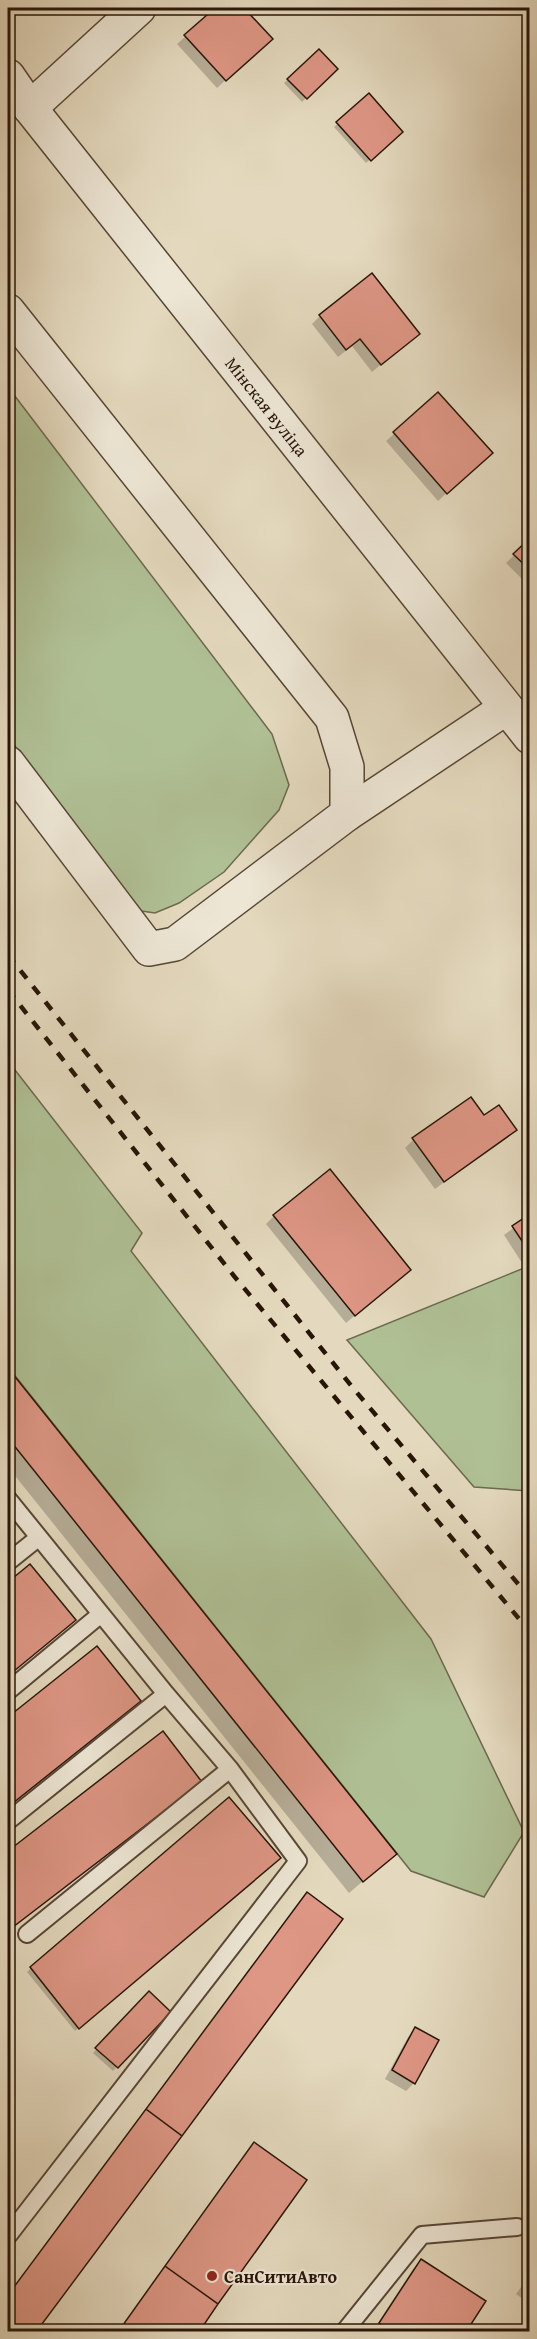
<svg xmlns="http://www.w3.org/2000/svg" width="537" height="2339" font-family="'Gentium Book Plus',serif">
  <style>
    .green { fill: #b0c095; stroke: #6c6a4e; stroke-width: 1.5 }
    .shadow { fill: #0003 }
    .building { fill: #de9685; stroke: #281508; stroke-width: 1.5 }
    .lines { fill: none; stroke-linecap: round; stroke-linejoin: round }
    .service-casing { stroke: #574636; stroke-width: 20 }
    .minor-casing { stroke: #574636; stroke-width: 36 }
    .service { stroke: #ede6d5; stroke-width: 16 }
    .minor { stroke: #ede6d5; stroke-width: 33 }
    .rail { stroke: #281508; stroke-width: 4.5; stroke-dasharray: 10 10; stroke-linecap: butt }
    .poi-dot { fill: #8f2418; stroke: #ede6d5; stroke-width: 2 }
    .labels { text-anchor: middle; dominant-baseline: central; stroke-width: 4.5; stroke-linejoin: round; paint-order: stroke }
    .street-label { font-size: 18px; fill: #281508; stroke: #ede6d5 }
    .poi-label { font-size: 18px; font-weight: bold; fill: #281508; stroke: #ede6d5; text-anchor: start }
  </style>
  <rect width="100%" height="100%" fill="#e4d9be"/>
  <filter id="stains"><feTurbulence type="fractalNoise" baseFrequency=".00333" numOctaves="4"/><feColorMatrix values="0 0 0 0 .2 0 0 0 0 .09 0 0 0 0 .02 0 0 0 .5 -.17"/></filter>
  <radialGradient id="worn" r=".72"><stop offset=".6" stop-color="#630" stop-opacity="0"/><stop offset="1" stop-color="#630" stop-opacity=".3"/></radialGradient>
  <path class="green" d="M8,387L272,734L289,785L279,810L224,872L179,903L155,913L128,909L8,736Z
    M8,1061L142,1233L131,1251L431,1639L524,1832L484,1897L411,1871L8,1367Z
    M529,1266V1491L474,1487L347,1340Z"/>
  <path class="shadow" d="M217,8H242L271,39L217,88L177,44Z
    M319,51L336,69L302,102L284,83Z
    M369,95L398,136L366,163L334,127Z
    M320,316L418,334L372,372L352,346L338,357L312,324Z
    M438,394L482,461L438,501L386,441Z
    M530,540V587L506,563Z
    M484,1118L515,1129L435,1189L405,1148L413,1140Z
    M274,1216L409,1270L346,1323L266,1224Z
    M530,1216V1262L524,1266L504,1235Z
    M8,1371L395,1854L349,1893L8,1467Z
    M8,1534L12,1540L8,1544Z
    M29,1566L70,1624L8,1675V1584Z
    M97,1648L135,1705L8,1806V1719Z
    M162,1733L196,1785L8,1930V1853Z
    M275,1862L75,2031L27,1972L31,1968Z
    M303,1898L34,2332H8V2296Z
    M149,1993L169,2012L113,2071L93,2053Z
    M416,2029L414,2083L406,2091L385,2079L408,2037Z
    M421,2261L464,2332H372L413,2269Z
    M161,2272L197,2332H117L157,2276Z
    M530,2275V2304L516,2294Z"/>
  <path class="building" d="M215,8H244L273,39L226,81L184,35Z
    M319,49L338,69L307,99L287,79Z
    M369,93L403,132L371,161L336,122Z
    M372,273L420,334L381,365L360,339L346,350L319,315Z
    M438,392L493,453L447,494L393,432Z
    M530,538V570L513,554Z
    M471,1097L484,1115L499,1105L517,1130L444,1182L412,1138Z
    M330,1169L411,1270L355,1316L273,1215Z
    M530,1214V1253L512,1226Z
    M8,1368L397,1854L363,1882L8,1438Z
    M30,1564L76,1620L8,1676V1582Z
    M97,1646L141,1701L8,1807V1717Z
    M163,1731L202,1782L13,1927L8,1921V1851Z
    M229,1797L281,1858L79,2029L30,1967Z
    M307,1892L343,1919L182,2136L146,2109Z
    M149,1991L171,2012L118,2068L95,2048Z
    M415,2027L439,2040L415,2084L392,2070Z
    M146,2109L182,2136L36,2332H8V2295Z
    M254,2142L307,2180L218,2304L165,2266Z
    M421,2259L486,2301L466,2332H392L379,2323Z
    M165,2266L218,2304L199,2332H118Z"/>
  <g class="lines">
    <g class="service-casing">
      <path id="service" d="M8,1499L166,1694L230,1769L298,1861L8,2236
        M8,1562L38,1538
        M8,1691L101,1614
        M8,1821L166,1694
        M27,1934L230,1769
        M344,2332L422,2235L517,2227"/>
    </g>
    <g class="minor-casing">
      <g id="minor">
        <path id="s1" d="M8,76L30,108L530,737"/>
        <path d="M30,108L139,8"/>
        <path d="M8,311L332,718L347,767V814L175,944L149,949L8,763"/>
        <path d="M347,814L506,708"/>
      </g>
    </g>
    <use href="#service" class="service"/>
    <use href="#minor" class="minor"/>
    <path class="rail" d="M8,955L353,1388L530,1598
      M8,990L234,1276L530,1632"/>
  </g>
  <circle class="poi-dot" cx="212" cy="2276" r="6"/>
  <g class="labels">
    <g class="street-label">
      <text stroke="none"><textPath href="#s1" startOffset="420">Мінская вуліца</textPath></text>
    </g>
    <g class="poi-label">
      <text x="224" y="2276">СанСитиАвто</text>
    </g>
  </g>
  <rect width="537" height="2339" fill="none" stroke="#e4d9be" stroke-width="30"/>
  <rect x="9" y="9" width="519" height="2321" fill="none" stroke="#281508" stroke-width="3"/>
  <rect x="15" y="15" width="507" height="2309" fill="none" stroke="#281508" stroke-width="1.5"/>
  <rect width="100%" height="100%" filter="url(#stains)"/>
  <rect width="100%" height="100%" fill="url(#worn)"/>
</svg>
